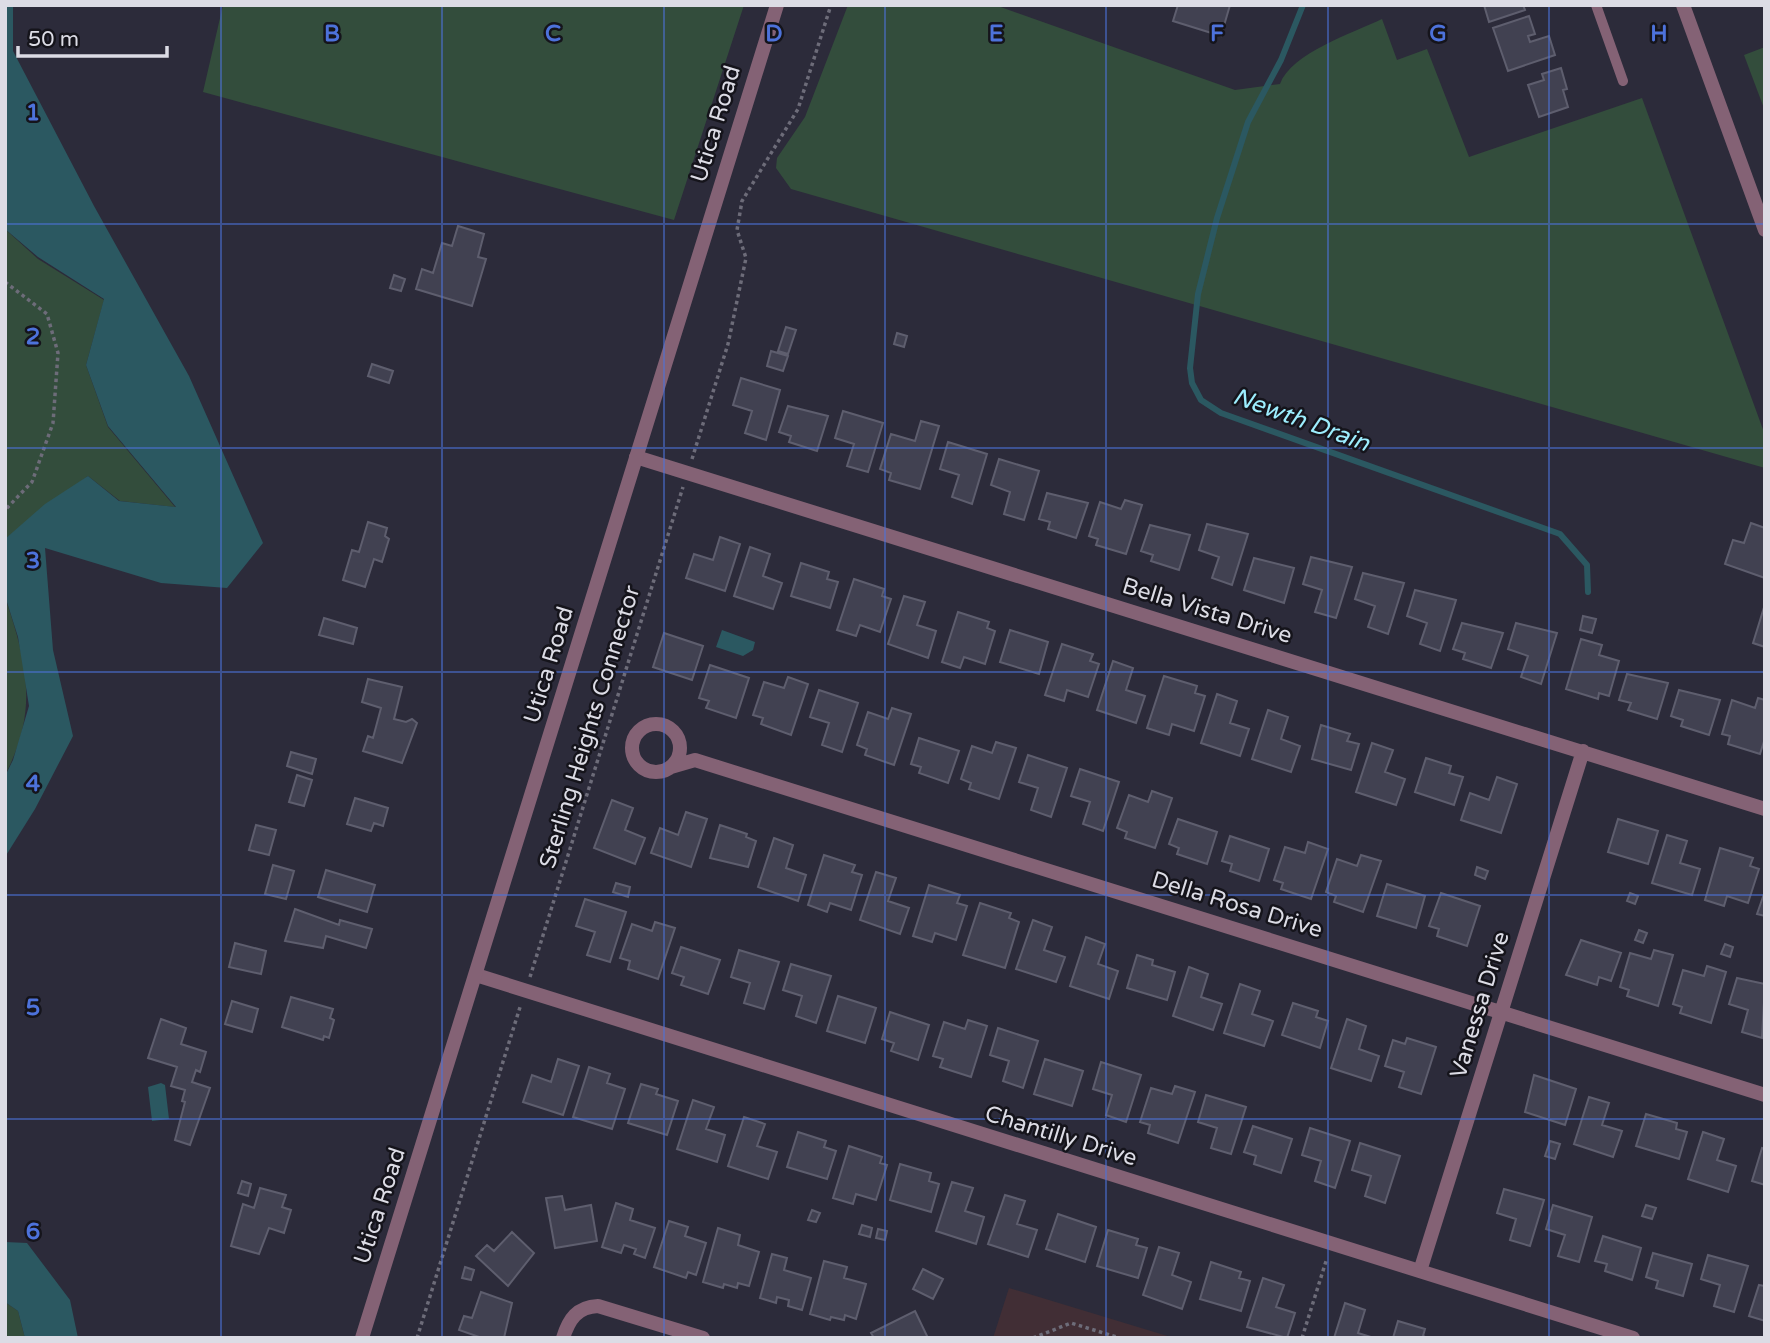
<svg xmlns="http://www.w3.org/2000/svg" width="1770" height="1343" font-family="'Varela Round',sans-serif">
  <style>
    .education { fill: #412e35 }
    .green { fill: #334d3c }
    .water { fill: #2b5861 }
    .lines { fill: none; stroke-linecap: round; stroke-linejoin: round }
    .stream { stroke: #2b5861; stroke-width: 6 }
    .building { fill: #414151; stroke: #5e5e6e; stroke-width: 2 }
    .path { stroke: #6d6c79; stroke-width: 3.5; stroke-dasharray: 3.5 3.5; stroke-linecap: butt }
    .service { stroke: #846275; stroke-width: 10 }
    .minor { stroke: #846275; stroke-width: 14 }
    .tertiary { stroke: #846275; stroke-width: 14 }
    .grid { fill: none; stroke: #4d72db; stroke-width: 2; stroke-opacity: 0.55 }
    .labels { text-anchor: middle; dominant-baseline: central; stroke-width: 5; stroke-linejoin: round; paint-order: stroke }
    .street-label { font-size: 23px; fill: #dcdce5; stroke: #15141b }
    .water-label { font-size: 24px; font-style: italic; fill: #9deefe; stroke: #15141b }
    .grid-label { font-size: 23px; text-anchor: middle; font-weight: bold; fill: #4d72db; stroke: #15141b; stroke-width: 5; stroke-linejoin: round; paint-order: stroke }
  </style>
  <rect width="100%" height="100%" fill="#2c2b3a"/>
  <path class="education" d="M1009,1288L1174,1338H993Z"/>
  <path class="green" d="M223,5H744L674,220L203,92Z
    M848,5H995L1235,90L1280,84C1291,53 1353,33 1382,19L1397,60L1427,49L1469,157L1642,98L1765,435V468L791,189L776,168L777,158L805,117Z
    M1765,47V111L1744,55Z
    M5,229L38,259L104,300L86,365L108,427L175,507L120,501L88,476L5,539Z
    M5,597C27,663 39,710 5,775Z
    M5,1302L18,1311L25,1338H5Z"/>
  <path class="water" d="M5,5H13V51L94,206L189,376L263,543L227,588L161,583L45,548L53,650L73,736L35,809L5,857V776L13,760L29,706L18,637L5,596V539L45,504L88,476L119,501L176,507L108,426L86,365L104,299L38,257L5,229Z
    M722,630L755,642L753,650L743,656L716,647Z
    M161,1083L165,1085L169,1119L152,1121L148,1087Z
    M5,1242L27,1243L70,1300L78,1338H25L18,1311L5,1302Z"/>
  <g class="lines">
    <path class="stream" d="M1303,5L1281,60L1248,122L1217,218L1198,294L1190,368L1192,383L1201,400L1221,413L1560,534L1587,565L1588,592"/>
  </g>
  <path class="building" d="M1178,5H1230L1221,36L1173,21Z
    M1484,5H1523L1525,10L1489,22Z
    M1529,16L1535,34L1528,36L1530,42L1549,36L1555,55L1508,71L1493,28Z
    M1561,68L1567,89L1563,90L1568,107L1539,117L1528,85L1544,80L1542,74Z
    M458,226L484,234L478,257L486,259L472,306L416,289L422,269L433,273L442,243L452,246Z
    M394,275L405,279L401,291L390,288Z
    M786,327L796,330L788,354L778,351Z
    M897,333L907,336L904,347L894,344Z
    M771,351L788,356L783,371L767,366Z
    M372,364L393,371L389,383L368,376Z
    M741,378L780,390L766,440L745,433L752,411L733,405Z
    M788,406L828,416L817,451L789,442L791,436L779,432Z
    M843,411L883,423L868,472L847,466L854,444L835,438Z
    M921,421L939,426L920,489L889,480L891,473L880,469L891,434L915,441Z
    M948,442L987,454L972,504L952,497L959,475L940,469Z
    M999,459L1039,471L1024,520L1004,514L1010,492L991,485Z
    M1047,493L1088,503L1076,538L1048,529L1050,522L1039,519Z
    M1125,500L1142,505L1126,554L1096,545L1098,539L1089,536L1100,502L1121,509Z
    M368,522L387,528L385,536L389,539L382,562L374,559L365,587L343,580L352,550L359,552Z
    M1751,523L1765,528V578L1725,564L1733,540L1744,543Z
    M1207,524L1248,534L1232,585L1212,578L1219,557L1199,550Z
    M1150,525L1190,535L1179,570L1151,561L1153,555L1141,551Z
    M720,537L740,544L725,591L686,578L694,554L713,560Z
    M750,547L770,554L763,576L782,583L773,609L734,596Z
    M1311,557L1352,567L1336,618L1315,612L1322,590L1303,584Z
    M1254,558L1294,568L1284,603L1244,590Z
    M801,563L829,572L827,579L838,582L830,608L791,596Z
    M1363,573L1404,583L1388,634L1368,627L1375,606L1355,599Z
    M854,579L884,589L882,596L891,599L880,632L860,625L856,636L837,630Z
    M1415,590L1456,600L1440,651L1420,644L1427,623L1407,616Z
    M904,596L925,602L917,625L936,631L928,658L888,644Z
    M1765,604V647L1753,643Z
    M958,612L989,622L987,628L995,631L985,664L964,657L960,668L942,662Z
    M1583,616L1596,619L1592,633L1580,630Z
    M324,618L357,628L353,644L319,635Z
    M1462,623L1503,633L1491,668L1463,659L1465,653L1453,649Z
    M1516,623L1557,633L1541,684L1521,677L1528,656L1508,649Z
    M1010,630L1048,642L1039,674L1000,662Z
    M664,633L703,646L692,680L653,667Z
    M1581,639L1602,645L1599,655L1619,661L1609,696L1599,693L1598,699L1566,689Z
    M1062,644L1093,654L1090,661L1099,664L1088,697L1067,690L1064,701L1045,695Z
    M1113,661L1133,668L1126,690L1145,696L1136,723L1097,710Z
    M710,665L749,678L736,718L706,708L709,701L699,698Z
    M1627,674L1668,683L1657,719L1628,710L1631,703L1619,700Z
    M1164,676L1197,686L1195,693L1205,696L1194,731L1172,724L1169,735L1147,728Z
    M788,677L808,684L791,735L761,724L763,718L753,715L764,682L784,688Z
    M368,679L402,687L394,719L406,722L412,719L417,723L402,763L363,751L368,736L373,738L381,708L362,702Z
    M819,690L858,703L842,752L822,745L829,723L810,717Z
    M1679,690L1720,700L1709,735L1681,726L1683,720L1671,716Z
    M1217,694L1237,701L1230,723L1249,729L1240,756L1201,743Z
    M1758,698L1765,700V738L1760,754L1728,744L1730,736L1722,734L1732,700L1755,708Z
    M892,708L911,714L894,765L865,755L867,749L857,745L868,712L888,719Z
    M1268,710L1288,717L1281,739L1300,746L1291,772L1252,759Z
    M1321,725L1350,734L1347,741L1359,744L1351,770L1312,759Z
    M919,738L959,751L948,783L919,773L921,767L911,764Z
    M996,742L1016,748L999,799L969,789L971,783L961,779L972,746L992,753Z
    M1372,743L1393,750L1385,772L1405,779L1396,805L1356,792Z
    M291,752L316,759L312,774L287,766Z
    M1028,755L1067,768L1051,817L1031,810L1038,788L1019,782Z
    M1426,758L1451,766L1449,773L1463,777L1454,805L1415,792Z
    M1080,769L1119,782L1103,831L1083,824L1090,802L1071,796Z
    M297,775L312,780L304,806L289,802Z
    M1497,777L1517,784L1501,833L1461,820L1470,793L1489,800Z
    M1152,791L1172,798L1155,848L1125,838L1127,832L1117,828L1129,795L1148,802Z
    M355,798L388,808L383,826L374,823L371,831L347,824Z
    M612,800L633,808L625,830L645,838L635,864L594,848Z
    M686,812L707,819L691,867L651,853L660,828L678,835Z
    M1178,819L1217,832L1207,864L1177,854L1179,848L1169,844Z
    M1618,819L1658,831L1648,864L1608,852Z
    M256,825L276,830L269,855L249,850Z
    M720,825L747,834L746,837L756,841L748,867L710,858Z
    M1667,835L1687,841L1680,863L1700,869L1692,895L1652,883Z
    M1230,836L1269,849L1259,881L1230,871L1232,864L1222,861Z
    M774,838L793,845L786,868L806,875L798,901L758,887Z
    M1308,842L1328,849L1311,899L1281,889L1283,883L1274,880L1285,847L1305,853Z
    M1720,848L1753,858L1750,866L1759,869L1748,903L1727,896L1724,906L1705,900Z
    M824,855L855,865L852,872L862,875L851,910L830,903L827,912L808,905Z
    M1361,855L1381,861L1363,912L1334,902L1336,896L1326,892L1337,859L1357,866Z
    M273,865L294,871L286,899L265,894Z
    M1477,867L1488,871L1485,879L1475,875Z
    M326,870L375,885L367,912L318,897Z
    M876,872L896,878L888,901L909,908L900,934L860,920Z
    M616,883L630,887L628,897L613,892Z
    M1387,884L1425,896L1416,928L1377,916Z
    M929,885L960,895L957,903L967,906L956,940L935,933L932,942L913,936Z
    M1765,891V916L1757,914Z
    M1441,893L1480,906L1467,946L1437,936L1439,929L1429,926Z
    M1630,893L1638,896L1635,904L1627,901Z
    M585,899L626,912L610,962L587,955L595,932L576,926Z
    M980,903L1011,913L1009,918L1019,922L1005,968L963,955Z
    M295,909L339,925L340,920L372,929L366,948L326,936L323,948L285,941Z
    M1033,920L1052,927L1044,950L1065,957L1056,982L1016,969Z
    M655,922L675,928L658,979L628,969L630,961L620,958L632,924L652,931Z
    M1639,930L1647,933L1643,943L1635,940Z
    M1086,937L1105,944L1098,964L1118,971L1109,999L1070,986Z
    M1581,940L1621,953L1611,981L1599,977L1597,985L1566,975Z
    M235,943L266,951L261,974L229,967Z
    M1725,944L1733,947L1730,957L1721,954Z
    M681,947L720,960L708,994L681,985L684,977L672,973Z
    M739,950L779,962L764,1009L744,1003L750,983L731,977Z
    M1654,950L1673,955L1658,1006L1627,996L1629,990L1620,987L1630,953L1651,959Z
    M1137,955L1153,960L1152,965L1175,972L1167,1000L1127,988Z
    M791,964L831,976L816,1023L796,1016L802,996L783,990Z
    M1707,966L1726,972L1711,1023L1680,1013L1682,1007L1673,1004L1683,970L1704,976Z
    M1189,967L1208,974L1201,997L1222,1004L1213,1030L1173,1016Z
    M1737,978L1765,984L1762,1038L1742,1032L1748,1010L1729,1004Z
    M1240,984L1260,991L1252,1014L1273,1021L1264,1046L1224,1033Z
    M838,996L876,1008L865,1043L827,1031Z
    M291,997L333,1009L330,1018L334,1020L329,1038L324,1036L323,1040L282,1027Z
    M232,1001L258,1009L252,1032L225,1024Z
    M1293,1003L1318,1011L1316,1017L1328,1021L1320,1048L1282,1035Z
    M890,1012L929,1025L918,1060L891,1051L894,1043L882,1039Z
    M161,1019L186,1028L181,1044L206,1052L200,1072L196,1070L192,1082L210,1088L190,1145L175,1140L185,1102L182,1101L185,1090L171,1086L177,1067L148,1058Z
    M1347,1019L1366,1026L1359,1049L1379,1056L1371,1081L1331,1068Z
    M968,1020L987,1026L971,1077L940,1067L943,1059L933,1056L944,1022L965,1029Z
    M998,1028L1038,1041L1023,1088L1003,1081L1009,1061L990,1055Z
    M1407,1038L1436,1047L1421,1094L1399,1087L1404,1072L1385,1066L1393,1040L1405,1044Z
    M558,1059L579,1066L563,1115L523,1102L532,1075L551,1082Z
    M1045,1059L1083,1071L1072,1106L1034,1094Z
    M1101,1062L1141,1075L1126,1122L1106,1115L1112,1095L1093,1089Z
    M589,1067L610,1074L607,1083L625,1089L612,1129L573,1117Z
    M1534,1075L1576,1089L1565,1125L1525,1112Z
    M641,1084L658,1089L656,1094L678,1101L667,1135L628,1123Z
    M1175,1086L1195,1092L1178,1143L1148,1133L1150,1125L1140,1122L1151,1088L1172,1094Z
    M1206,1095L1246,1107L1231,1154L1211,1148L1217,1128L1198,1122Z
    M1589,1097L1609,1103L1602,1125L1622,1131L1613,1157L1574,1144Z
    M693,1100L714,1107L706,1129L725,1135L717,1162L677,1149Z
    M1646,1114L1677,1123L1676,1129L1687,1132L1679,1159L1636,1146Z
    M744,1117L765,1124L757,1146L777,1152L768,1179L728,1166Z
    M1253,1126L1292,1139L1281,1173L1254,1164L1256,1156L1244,1152Z
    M1310,1128L1350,1141L1335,1188L1315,1181L1321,1161L1302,1155Z
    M798,1132L826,1141L824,1147L836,1151L827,1179L787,1167Z
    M1703,1132L1724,1139L1717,1160L1736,1166L1728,1192L1688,1179Z
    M1550,1141L1560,1144L1555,1159L1545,1156Z
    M1360,1143L1400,1156L1385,1203L1365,1196L1371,1176L1352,1170Z
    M849,1146L882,1157L880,1163L887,1165L876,1200L856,1194L853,1204L833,1198Z
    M1762,1148L1765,1149V1185L1752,1181Z
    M900,1164L931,1173L929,1181L939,1184L931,1212L890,1200Z
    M242,1181L251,1184L248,1196L238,1193Z
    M952,1182L973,1188L965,1211L984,1217L976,1244L936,1231Z
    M260,1188L286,1195L282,1207L291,1210L284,1233L269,1228L259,1254L231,1246L243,1204L254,1208Z
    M1504,1189L1544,1200L1530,1246L1510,1240L1516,1219L1497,1213Z
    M1005,1195L1025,1201L1017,1224L1037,1230L1028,1257L988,1244Z
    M562,1196L565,1210L591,1205L597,1241L555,1248L546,1198Z
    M616,1203L633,1209L630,1220L655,1228L645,1258L634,1254L636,1249L624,1245L621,1253L602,1247Z
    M1553,1205L1592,1217L1579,1262L1558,1256L1565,1235L1546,1229Z
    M1646,1205L1656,1208L1652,1219L1642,1216Z
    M812,1210L820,1213L816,1222L808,1220Z
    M1058,1214L1096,1227L1085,1262L1046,1249Z
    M669,1221L688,1227L685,1236L706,1243L696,1275L688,1272L686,1278L654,1267Z
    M862,1225L872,1228L870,1237L859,1234Z
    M718,1228L740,1235L738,1245L759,1252L749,1286L738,1283L737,1288L724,1284L723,1288L703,1282Z
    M878,1229L887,1231L885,1240L876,1238Z
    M1108,1230L1138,1239L1136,1245L1147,1248L1138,1278L1097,1266Z
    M512,1232L534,1253L508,1286L476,1256L487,1245L494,1251Z
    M1603,1236L1641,1248L1632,1280L1605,1271L1607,1264L1595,1261Z
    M1159,1247L1179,1253L1172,1275L1191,1282L1182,1309L1143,1295Z
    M1653,1253L1692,1264L1683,1296L1656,1288L1658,1281L1646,1277Z
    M772,1254L787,1258L784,1270L811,1278L802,1310L788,1306L789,1300L777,1297L776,1303L760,1298Z
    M1708,1255L1748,1266L1734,1312L1714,1306L1720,1285L1701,1279Z
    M824,1261L847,1267L844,1278L866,1284L856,1319L845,1315L844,1320L831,1317L830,1320L810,1314Z
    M1211,1262L1241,1272L1239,1278L1250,1281L1241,1311L1200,1299Z
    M465,1267L474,1270L471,1280L462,1278Z
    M923,1269L943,1279L933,1299L913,1289Z
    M1263,1278L1284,1285L1276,1307L1295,1313L1287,1338L1247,1327Z
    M1759,1285L1765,1286V1321L1749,1316Z
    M481,1292L512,1303L504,1338H482L459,1330L464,1316L472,1318Z
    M1345,1303L1365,1310L1358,1333L1374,1338H1334Z
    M915,1311L928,1338H874L871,1333Z
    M1398,1321L1425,1329L1423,1336L1427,1338H1393Z"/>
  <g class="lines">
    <path class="path" d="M5,282L47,314L58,353L53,423L32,482L5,510
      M692,459L728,344L746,258L737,230L742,201L798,109L831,5
      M530,977L683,487
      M417,1338L521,1004
      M1033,1338L1071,1323L1120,1338
      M1302,1338L1327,1258"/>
    <path class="service" d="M1596,5L1623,81"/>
    <path class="minor" d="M636,457L1765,809
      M632 748a24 24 0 1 1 48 0a24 24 0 1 1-48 0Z
      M671,767L695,760L1765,1095
      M476,975L1633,1338
      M1420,1271L1583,751
      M563,1338C569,1319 577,1307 598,1306L703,1338"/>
    <path class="tertiary" d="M1683,5L1765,230
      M362,1338L777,5"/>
  </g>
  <path class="grid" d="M221,5V1338M442,5V1338M664,5V1338M885,5V1338M1106,5V1338M1328,5V1338M1549,5V1338M5,224H1765M5,448H1765M5,672H1765M5,895H1765M5,1119H1765"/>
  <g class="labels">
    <g class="street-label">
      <text transform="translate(716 124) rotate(-73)">Utica Road</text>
      <text transform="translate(1207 611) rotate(17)">Bella Vista Drive</text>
      <text transform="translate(549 665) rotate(-73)">Utica Road</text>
      <text transform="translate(590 727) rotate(-73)">Sterling Heights Connector</text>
      <text transform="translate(1237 905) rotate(17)">Della Rosa Drive</text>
      <text transform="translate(1480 1005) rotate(-73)">Vanessa Drive</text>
      <text transform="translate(1061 1136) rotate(17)">Chantilly Drive</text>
      <text transform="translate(380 1206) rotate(-72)">Utica Road</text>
    </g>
    <g class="water-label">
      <text transform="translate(1301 420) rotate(20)">Newth Drain</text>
    </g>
  </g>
  <g class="grid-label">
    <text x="332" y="41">B</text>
    <text x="553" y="41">C</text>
    <text x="774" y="41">D</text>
    <text x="996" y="41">E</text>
    <text x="1217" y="41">F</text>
    <text x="1438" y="41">G</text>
    <text x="1659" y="41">H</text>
    <text x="33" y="120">1</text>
    <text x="33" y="344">2</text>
    <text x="33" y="568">3</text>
    <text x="33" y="791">4</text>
    <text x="33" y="1015">5</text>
    <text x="33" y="1239">6</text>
  </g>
  <rect width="1770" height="1343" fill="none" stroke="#dcdce5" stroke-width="14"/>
  <path d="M18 46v10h149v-10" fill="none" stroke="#dcdce5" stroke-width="3.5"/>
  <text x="28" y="46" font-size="21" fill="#dcdce5" stroke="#15141b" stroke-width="5" paint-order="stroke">50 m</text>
</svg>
